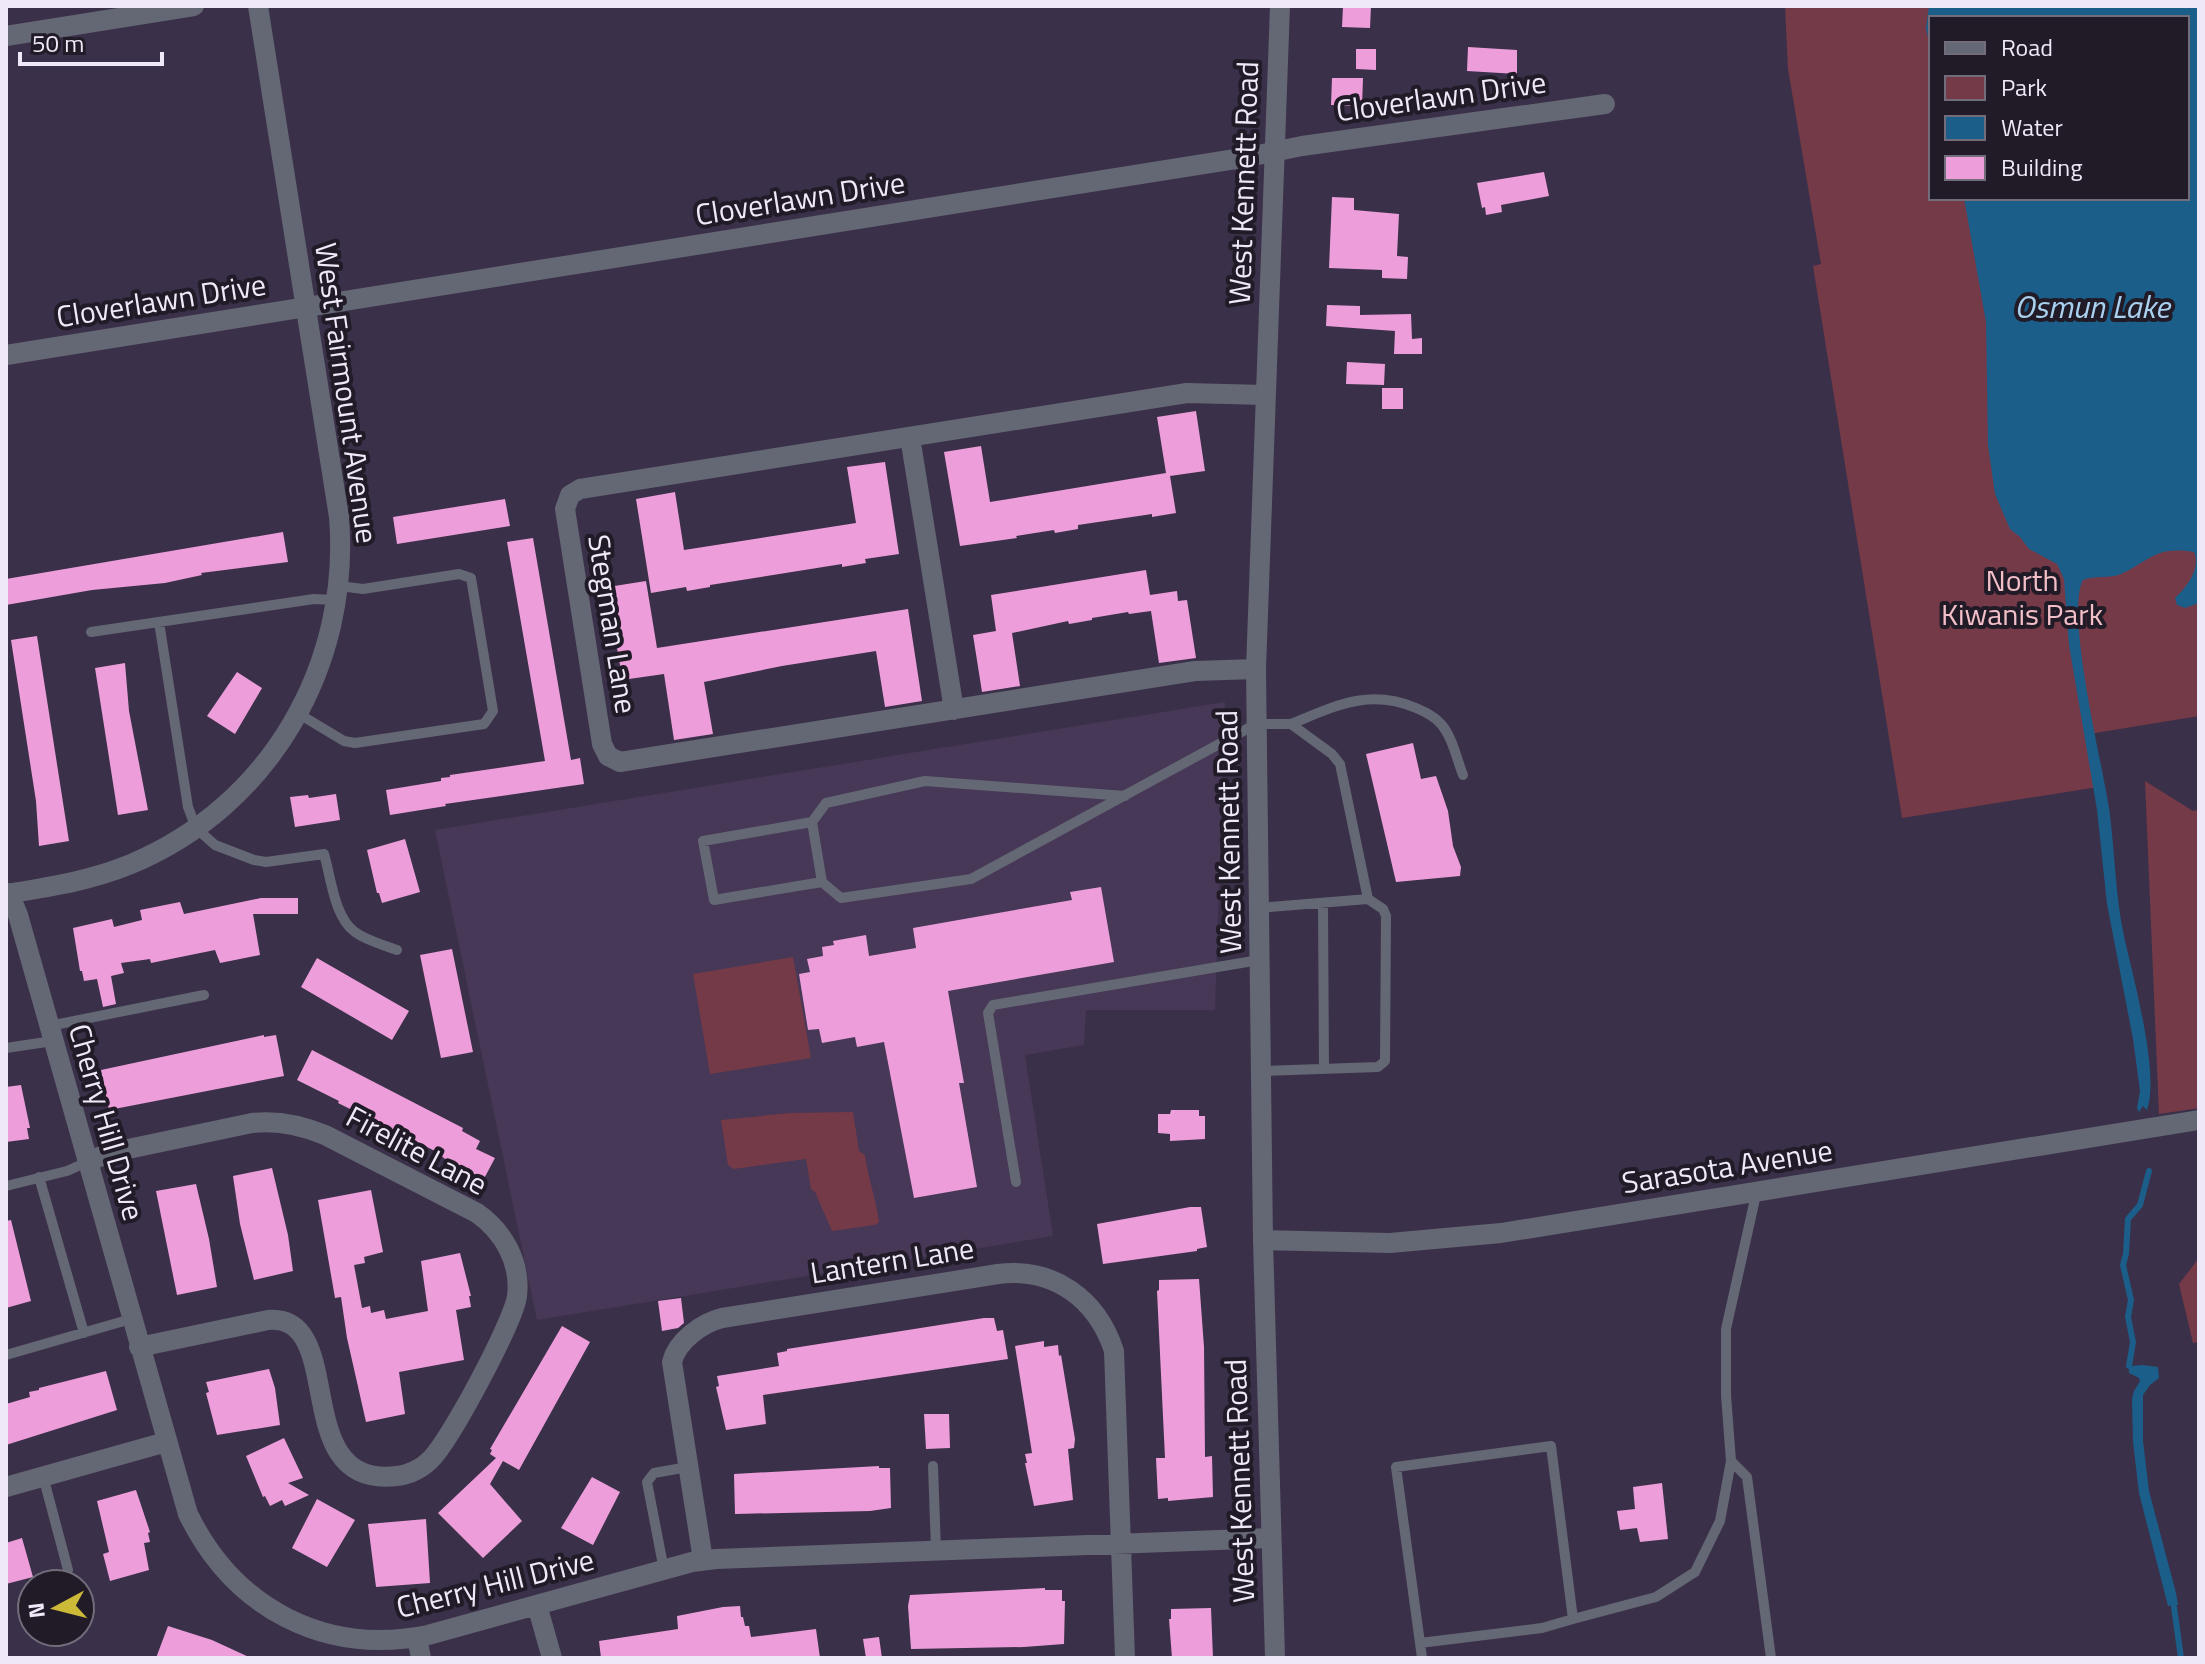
<svg xmlns="http://www.w3.org/2000/svg" width="2205" height="1664" font-family="'Titillium Web',sans-serif">
  <style>
    .built { fill: #463856 }
    .green { fill: #753a47 }
    .water { fill: #1b5e89 }
    .lines { fill: none; stroke-linecap: round; stroke-linejoin: round }
    .stream { stroke: #1b5e89; stroke-width: 6 }
    .building { fill: #ed9eda }
    .service { stroke: #646774; stroke-width: 10 }
    .minor { stroke: #646774; stroke-width: 20 }
    .tertiary { stroke: #646774; stroke-width: 20 }
    .labels { text-anchor: middle; dominant-baseline: central; stroke-width: 8; stroke-linejoin: round; paint-order: stroke }
    .street-label { font-size: 30px; fill: #eee8f8; stroke: #201b26 }
    .park-label { font-size: 30px; fill: #f2bec7; stroke: #201b26 }
    .water-label { font-size: 32px; font-style: italic; fill: #a9d0ef; stroke: #201b26 }
  </style>
  <rect width="100%" height="100%" fill="#3b3049"/>
  <path class="built" d="M1225,702L1215,1010H1086L1084,1045L1025,1055L1053,1236L537,1320L435,830Z"/>
  <path class="green" d="M1785,6H1974L1931,18V198H2005L2199,461V716L2089,734L2098,787L1902,818L1813,266L1821,264L1788,69Z
    M2145,781L2193,811L2199,810V1108L2159,1114Z
    M793,957L811,1058L710,1074L693,974Z
    M853,1112L859,1151L865,1155C868,1178 876,1199 879,1222L875,1225L832,1231L815,1192L811,1189L806,1159L734,1169L728,1165L721,1120L790,1113Z
    M2199,1258V1342L2193,1343L2179,1284Z"/>
  <path class="water" d="M1929,6H2199V603L2185,608L2177,605L2175,598C2187,587 2201,568 2194,552C2155,546 2153,559 2121,574C2110,579 2095,575 2083,580C2065,614 2102,762 2109,808C2115,851 2115,894 2124,936C2133,977 2160,1073 2147,1110L2143,1106L2139,1112L2137,1108L2140,1091L2133,1039L2107,904L2097,810L2069,645L2064,579L2057,564L2029,549L2020,537L2010,529L1995,494L1988,445L1986,322L1964,198H2187V18H1931V53L1926,28Z
    M2143,1365L2158,1367L2159,1378L2150,1385L2143,1395V1441L2149,1491L2176,1593L2178,1605L2168,1606L2139,1493L2133,1442L2132,1399L2134,1391L2140,1381L2139,1378L2129,1373V1366Z"/>
  <g class="lines">
    <path class="stream" d="M2129,1366L2133,1342L2128,1317L2131,1300L2123,1265L2126,1254L2128,1219L2140,1205L2149,1171
      M2174,1607L2181,1658"/>
  </g>
  <path class="building" d="M1343,6H1371L1370,28L1342,27Z
    M1468,47L1517,50V74L1467,71Z
    M1356,49H1376V70L1356,69Z
    M1332,78H1363L1362,106L1331,105Z
    M1388,99L1389,114L1374,115L1373,100Z
    M1544,172L1549,196L1501,205L1502,212L1486,215L1485,207L1482,208L1477,183Z
    M1332,197L1354,198V210L1399,214L1397,256L1408,257L1407,279L1382,278V270L1329,268Z
    M1327,305L1360,306V315L1411,314L1412,339L1422,338V354H1394L1395,331L1326,326Z
    M1347,362L1385,364L1384,385L1346,384Z
    M1382,388H1403V409H1382Z
    M1196,411L1205,471L1170,476L1176,513L1152,517V514L1078,525V529L1055,533L1054,530L1016,536L1017,538L960,546L944,452L981,446L990,502L1166,473L1157,417Z
    M885,462L899,554L865,559L866,563L842,567V564L710,585V587L687,591L686,587L651,593L636,499L675,492L684,550L856,523L847,467Z
    M505,499L510,526L397,544L393,517Z
    M283,532L288,562L201,573L202,575L165,583L92,590L6,605V579Z
    M533,538L571,760L580,758L584,784L445,804L446,806L390,815L386,790L441,781V778L450,777V775L545,761L507,542Z
    M1146,570L1150,595L1177,591L1178,601L1187,600L1196,658L1159,663L1151,611L1129,614L1128,612L1092,618V620L1069,624L1068,621L1012,633L1020,686L982,692L973,635L996,631L991,595Z
    M646,581L657,648L908,609L922,701L885,707L876,651L782,666L704,682L713,734L674,740L664,674L629,679L627,670L621,671L617,648L620,647L608,587Z
    M37,636L69,841L39,846L36,801L11,640Z
    M125,663L129,711L148,810L118,815L95,668Z
    M237,672L262,688L235,734L207,716Z
    M1413,743L1421,779L1436,776L1448,811L1453,846L1461,867L1460,876L1396,882L1366,754Z
    M336,794L340,820L295,827L290,797L308,795L309,798Z
    M405,839L420,892L382,903L379,893H377L367,850Z
    M1101,887L1114,962L948,991L964,1083H959L977,1187L914,1198L884,1042L857,1047L855,1037L822,1043L819,1029L808,1030L799,974L810,972L807,959L823,956L822,947L834,945L833,941L866,935L869,956L916,948L913,928L1072,900L1070,892Z
    M261,898H298V914H253L260,955L220,963L215,950L151,963L150,959L121,963L124,973L111,976L116,1004L103,1007L97,979L84,981L82,971H80L73,928L112,919L114,927L142,920L140,910L180,902L184,914Z
    M452,949L473,1052L441,1058L420,955Z
    M317,958L409,1011L392,1040L301,987Z
    M264,1035V1037L276,1035L284,1076L109,1110L101,1070Z
    M312,1050L463,1128L462,1131L480,1141L476,1149L495,1158L479,1188L460,1178L463,1171L453,1166L437,1152L338,1103L339,1101L297,1080Z
    M21,1085L30,1128H27L29,1139L6,1142V1087Z
    M1171,1110H1199V1116H1205V1139L1170,1141V1134L1158,1133V1114H1170Z
    M272,1168L288,1235L293,1271L254,1280L240,1224L233,1176Z
    M196,1184L209,1239L217,1287L177,1295L156,1191Z
    M371,1190L383,1252L364,1257L365,1263L354,1265L362,1308L370,1306L371,1313L384,1310L386,1319L428,1311L421,1261L460,1253L471,1296H469L471,1307L456,1310L464,1360L399,1372L405,1414L366,1422L347,1338L341,1297L335,1298L318,1200Z
    M1190,1207H1201L1207,1247L1197,1249V1251L1103,1264L1097,1224Z
    M11,1220L31,1301L6,1308V1221Z
    M1199,1279L1204,1347L1205,1457L1212,1456L1213,1497L1168,1501V1498L1158,1499L1156,1458H1165L1157,1291L1159,1290V1280Z
    M681,1298L684,1323L678,1328L662,1331L658,1301Z
    M984,1318H994L997,1331L1003,1330L1008,1359L763,1395L766,1424L726,1430L716,1387L719,1386L717,1376L779,1366L777,1353L787,1351V1349Z
    M562,1326L590,1342L519,1470L503,1461L490,1484L522,1521L483,1558L438,1513L496,1458L490,1454L492,1450L490,1449Z
    M1044,1341V1347L1058,1345L1059,1356L1061,1355L1075,1439L1074,1448L1068,1449L1073,1500L1034,1506L1025,1463H1027L1025,1454L1032,1453L1015,1346Z
    M269,1369L275,1388L280,1425L217,1435L206,1393L209,1392L206,1382Z
    M106,1371L117,1410L6,1445V1404L30,1397L29,1392L39,1390V1388Z
    M924,1414H949L950,1448L926,1449Z
    M284,1438L303,1478L288,1483L309,1495L285,1506L282,1500L270,1506L265,1496L263,1497L246,1456Z
    M879,1466V1468H890L891,1508L870,1511L735,1514L734,1474Z
    M592,1477L620,1492L593,1545L561,1528Z
    M1662,1483L1668,1539L1640,1542L1637,1528L1620,1530L1617,1511L1635,1509L1633,1487Z
    M136,1490L150,1532L148,1533L150,1542L144,1543L149,1570L110,1581L103,1554L109,1552L97,1501Z
    M317,1499L355,1520L327,1567L292,1548Z
    M426,1519L430,1583L376,1587L368,1524Z
    M22,1538L33,1577L6,1584V1543Z
    M1045,1588V1590H1062V1601H1065L1064,1644L1024,1647L911,1649L908,1606L910,1595Z
    M740,1606L741,1617H743L745,1626H749L751,1637L816,1629L820,1658H601L599,1641L678,1629L677,1616L723,1607Z
    M1211,1608L1213,1658H1172L1169,1619H1171V1609Z
    M168,1626L212,1640L251,1658H156Z
    M879,1637L882,1658H866L863,1639Z"/>
  <g class="lines">
    <path class="service" d="M159,622L188,807L196,828L215,845L254,860L266,862L324,854C331,877 334,917 355,932C367,941 384,945 397,950
      M91,632L314,599L335,600
      M299,714L344,741L355,743L484,724L493,711L471,578L459,574L363,589L339,586
      M1291,724C1335,706 1369,688 1416,708C1425,712 1434,716 1441,724C1452,736 1457,760 1463,775
      M1125,796L925,781L826,803L812,822L822,882L841,898L971,879L1256,724H1291L1332,754L1340,764L1368,899L1383,909L1386,916L1385,1061L1378,1067L1261,1071
      M812,822L703,841L714,900L822,882
      M1323,904L1324,1069
      M1259,908L1368,899
      M49,1026L204,995
      M6,1048L53,1041
      M39,1177L84,1333
      M1016,1182L988,1013L993,1005L1259,960
      M6,1186L67,1171L87,1162
      M6,1355L131,1319
      M1731,1461L1747,1477L1771,1658
      M933,1466L936,1550
      M43,1476L68,1570
      M664,1570L647,1482L654,1473L688,1467
      M1573,1619L1542,1628L1420,1643L1396,1467L1551,1446L1573,1619L1656,1597L1695,1572L1720,1521L1731,1461L1726,1395V1329L1757,1190
      M1420,1643L1422,1658"/>
    <path class="minor" d="M6,36L194,6
      M6,355L1248,157L1302,146L1605,104
      M910,437L954,710
      M1256,669L1195,671L620,762L608,756L602,744L565,509L570,495L580,489L1187,393L1265,395
      M9,893L18,915L188,1514C234,1608 324,1656 428,1635L692,1562L716,1559L1271,1538
      M6,894C49,887 90,881 131,864C270,806 351,665 339,517L258,6
      M87,1162L109,1153L252,1123C278,1120 301,1125 325,1135L477,1213C504,1232 521,1263 517,1296C514,1321 448,1445 429,1461C421,1469 408,1475 397,1476C286,1489 350,1314 268,1320L139,1347
      M1263,1240L1390,1243L1501,1233L2199,1120
      M6,1487L166,1442
      M703,1560L672,1362C677,1341 702,1323 722,1318L998,1274C1054,1267 1097,1299 1114,1351L1125,1658
      M537,1605L552,1658
      M417,1637L421,1658"/>
    <path class="tertiary" d="M1275,1658L1263,1240L1256,669L1280,6"/>
  </g>
  <g class="labels">
    <g class="street-label">
      <text transform="translate(1441 96) rotate(-8)">Cloverlawn Drive</text>
      <text transform="translate(1243 183) rotate(-88)">West Kennett Road</text>
      <text transform="translate(800 198) rotate(-9)">Cloverlawn Drive</text>
      <text transform="translate(161 300) rotate(-9)">Cloverlawn Drive</text>
      <text transform="translate(347 393) rotate(82)">West Fairmount Avenue</text>
      <text transform="translate(613 624) rotate(81)">Stegman Lane</text>
      <text transform="translate(1228 832) rotate(-91)">West Kennett Road</text>
      <text transform="translate(107 1122) rotate(74)">Cherry Hill Drive</text>
      <text transform="translate(417 1150) rotate(28)">Firelite Lane</text>
      <text transform="translate(1727 1166) rotate(-9)">Sarasota Avenue</text>
      <text transform="translate(892 1260) rotate(-9)">Lantern Lane</text>
      <text transform="translate(1239 1481) rotate(-92)">West Kennett Road</text>
      <text transform="translate(495 1583) rotate(-14)">Cherry Hill Drive</text>
    </g>
    <g class="park-label">
      <text x="2022" y="580">North<tspan x="2022" dy="34">Kiwanis Park</tspan></text>
    </g>
    <g class="water-label">
      <text x="2092" y="306">Osmun Lake</text>
    </g>
  </g>
  <rect width="2205" height="1664" fill="none" stroke="#eee8f8" stroke-width="16"/>
  <rect x="1929" y="16" width="260" height="184" fill="#201b26" stroke="#726d7a" stroke-width="2"/>
  <rect x="1945" y="42" width="40" height="12" fill="#646774" stroke="#726d7a" stroke-width="2"/>
  <text x="2001" y="56" font-size="24" fill="#eee8f8">Road</text>
  <rect x="1945" y="76" width="40" height="24" fill="#753a47" stroke="#726d7a" stroke-width="2"/>
  <text x="2001" y="96" font-size="24" fill="#eee8f8">Park</text>
  <rect x="1945" y="116" width="40" height="24" fill="#1b5e89" stroke="#726d7a" stroke-width="2"/>
  <text x="2001" y="136" font-size="24" fill="#eee8f8">Water</text>
  <rect x="1945" y="156" width="40" height="24" fill="#ed9eda" stroke="#726d7a" stroke-width="2"/>
  <text x="2001" y="176" font-size="24" fill="#eee8f8">Building</text>
  <g transform="translate(56 1608) rotate(263)"><circle r="38" fill="#201b26" stroke="#726d7a" stroke-width="2"/>
  <path d="M0-6L14 30L0 20L-14 30Z" fill="#ccb938"/>
  <text y="-12" font-size="22" font-weight="bold" text-anchor="middle" fill="#eee8f8">N</text>
  </g>
  <path d="M20 52v12h142v-12" fill="none" stroke="#eee8f8" stroke-width="4"/>
  <text x="32" y="52" font-size="24" fill="#eee8f8" stroke="#201b26" stroke-width="6" paint-order="stroke">50 m</text>
</svg>
